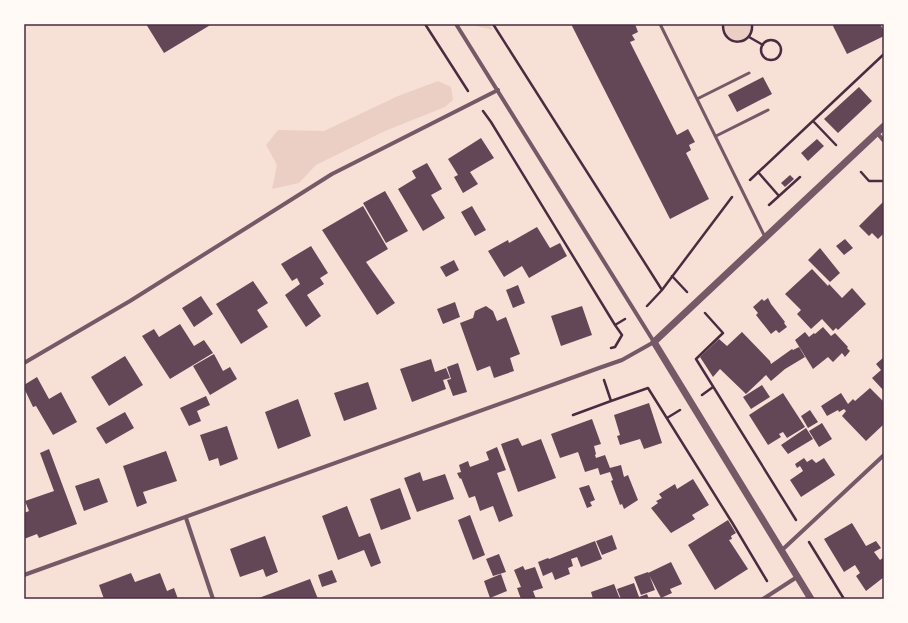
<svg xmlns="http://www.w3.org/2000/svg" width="908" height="623" font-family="Manrope,sans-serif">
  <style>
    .green { fill: #ebcfc5 }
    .building { fill: #644757 }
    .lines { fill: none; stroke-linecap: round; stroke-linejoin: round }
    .path { stroke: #4a2c40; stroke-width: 2.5 }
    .service { stroke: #755966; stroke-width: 3 }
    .minor { stroke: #755966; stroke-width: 4 }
    .tertiary { stroke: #755966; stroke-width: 7 }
    .neatline { fill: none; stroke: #4a2c40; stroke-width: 1.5 }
  </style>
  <rect width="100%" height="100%" fill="#f7e1d7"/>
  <path class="green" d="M467,24H489L493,30Z
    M723,24H752L753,27L745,40L736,42L727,37Z
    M438,81L451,87L453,100L445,107L385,131L316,165L299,183L272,189L277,165L266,145L278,130L324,131L398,96Z"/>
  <path class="building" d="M146,24H212L164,53Z
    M571,24H635L638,32L632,35L635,40L630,42L677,135L688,129L695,142L689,145L691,150L686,153L709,199L670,219Z
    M832,24H880L884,31V36L847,54Z
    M763,77L772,94L737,112L728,95Z
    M859,87L872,101L838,133L824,119Z
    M481,138L494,158L470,172L478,184L463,193L454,177L458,175L448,159Z
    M817,139L824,146L808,161L801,153Z
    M427,163L442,189L431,195L445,218L423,231L398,189L416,178L412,171Z
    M790,175L794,179L785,187L781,183Z
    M385,191L408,231L386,243L363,203Z
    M883,202L884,233L878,239L872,233L869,236L859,226Z
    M363,206L388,249L366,262L395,303L377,315L322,230Z
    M472,206L486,230L475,236L461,212Z
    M537,227L550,248L560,243L567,256L529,278L522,266L504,277L488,251L508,240L509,243Z
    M845,239L853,248L844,255L836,246Z
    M311,246L328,273L320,278L324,284L307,295L321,316L306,327L285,295L300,284L297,278L292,281L281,264Z
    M820,248L840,273L830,282L808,260Z
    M454,260L459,270L446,277L440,267Z
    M812,269L828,286L829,284L842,298L852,288L866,304L838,330L836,328L833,331L822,319L811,329L797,314L801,310L785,294Z
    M253,281L268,303L257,310L268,327L241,344L216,304Z
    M518,285L525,303L513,308L506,290Z
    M201,296L213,314L194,327L182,308Z
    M768,298L771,304L785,322L784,323L787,327L779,333L776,330L771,334L756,315L758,313L753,307L762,299L764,301Z
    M455,302L460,317L443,324L437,309Z
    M486,306L493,311L497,321L506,317L520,354L510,358L514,371L494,378L490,366L477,371L460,323L473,318L475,311Z
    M582,306L592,335L561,346L551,316Z
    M180,324L194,346L204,340L213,353L170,379L142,336L154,329L159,337Z
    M823,327L831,336L835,333L848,347L847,348L850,351L845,357L842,353L833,362L828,357L813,369L795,340L805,332L809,337L814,333L815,334Z
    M742,332L770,361L771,364L792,349L793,350L799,347L805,357L785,369L771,381L766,375L746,394L720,369L713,377L700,357L719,339L727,346Z
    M214,354L223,371L230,367L237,379L210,395L193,366Z
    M125,356L143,385L109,406L91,377Z
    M884,357V391L872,378L881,370L876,364Z
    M431,359L435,372L446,368L450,378L443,380L446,389L412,402L400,369Z
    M458,363L467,392L453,396L447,380L451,379L447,367Z
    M37,377L49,399L61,392L77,422L53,435L36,406L33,407L24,388V385Z
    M368,382L377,409L344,421L334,393Z
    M762,385L770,397L751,409L743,397Z
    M870,388L884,402V424L866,441L842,416L846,411L844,409L839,412L838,410L827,416L821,406L841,393L848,404L853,399L855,401Z
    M783,393L805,427L787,438L783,432L779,434L781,437L768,445L749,415Z
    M206,396L210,405L197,411L201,421L189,426L180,408Z
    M298,399L311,436L278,449L265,412Z
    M649,403L662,443L644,449L640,439L620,445L617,436L620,435L614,415Z
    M810,410L818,422L808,428L801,416Z
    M125,412L134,428L106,444L96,428Z
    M592,419L601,444L594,446L596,454L595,455L596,458L605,455L610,468L606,469L621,465L624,477L628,475L638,500L624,509L622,504L620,505L611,481L613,480L610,472L600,475L598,468L585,472L578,452L560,458L551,434Z
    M822,423L832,439L819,447L809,431Z
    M227,426L238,459L220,466L218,458L209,461L200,435Z
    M806,428L813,439L788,454L781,445Z
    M518,438L522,446L541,439L556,478L518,492L501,444Z
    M497,447L506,470L497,473L513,516L499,522L493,506L480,511L475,496L469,498L461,478L460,479L457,473L461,472L459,465L468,461L470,467L489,460L486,452Z
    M49,449L77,524L39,538L37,534L24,539V513L29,511L25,501L54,491L40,453Z
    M166,451L177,481L143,492L147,503L137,507L123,466Z
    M804,458L807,462L812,459L816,463L824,458L835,475L801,497L790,480L803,471L800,466L797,468L795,464Z
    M420,472L423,481L445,474L454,499L417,512L404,478Z
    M99,478L108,502L84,511L75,486Z
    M693,479L709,505L692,515L695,519L671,533L651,508L658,503L656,501L662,498L659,494L675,484L677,489Z
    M589,485L595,500L590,502L592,506L587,508L579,488Z
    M400,488L411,519L381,530L370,499Z
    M347,506L359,537L370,533L381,563L371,567L364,550L338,560L322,516Z
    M470,515L485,555L473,560L458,520Z
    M728,520L736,533L731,536L732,539L729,540L748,569L715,590L688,545Z
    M852,523L866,546L876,541L881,548L874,552L880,560L884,557V577L866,591L856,576L860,573L855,565L844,572L824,539Z
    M612,535L617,549L602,555L596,541Z
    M265,536L278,572L266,577L263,569L240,577L230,549Z
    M595,541L602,559L581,567L577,557L571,559L573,566L568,568L570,574L555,580L552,572L543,576L538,562L548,558L549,559Z
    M499,554L506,572L493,576L486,559Z
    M671,562L682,584L670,589L672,593L661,598L648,573Z
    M523,566L525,570L535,567L543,588L533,591L536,599H521L517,588L521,587L514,570Z
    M332,570L337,582L322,587L318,575Z
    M648,572L655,590L641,595L634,577Z
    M131,573L135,582L160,573L167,591L174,588L178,599H104L99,585Z
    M501,574L507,591L490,598L484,581Z
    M310,579L318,599H256Z
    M634,583L639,597L647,594L649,599H621L617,589Z
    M614,584L620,599H593L591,592Z"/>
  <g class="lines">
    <path class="path" d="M425,24L468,91
      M493,24L662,290
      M723,24C722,48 754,47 752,24
      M749,37L763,45
      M761 50a10 10 0 1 1 20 0a10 10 0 1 1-20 0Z
      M483,111L491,122L615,325
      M813,121L836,145
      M758,172L779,196L800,177
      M861,172L869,181H884
      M750,180L884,54
      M769,205L779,196
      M672,276L687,292
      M647,306L662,290L732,197
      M705,313L723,333L696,359L796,520
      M611,348L615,347L622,335L615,325L625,319
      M604,380L611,401L648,388L733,524L767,581
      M702,395L713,387
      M573,415L611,401
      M667,418L680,410
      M809,542L844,599"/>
    <path class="service" d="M660,24L765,237
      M697,99L749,73
      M716,136L768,110"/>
    <path class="minor" d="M877,133L884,141
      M24,363L130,301L332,174L498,90
      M186,518L213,599
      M781,551L884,455
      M24,575L599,368L622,360L654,342L456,24
      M763,599L797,577"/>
    <path class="tertiary" d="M811,599L654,342L884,126"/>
  </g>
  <rect width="908" height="623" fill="none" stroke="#fffaf5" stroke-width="50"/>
  <rect x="25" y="25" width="858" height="573" class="neatline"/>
</svg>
